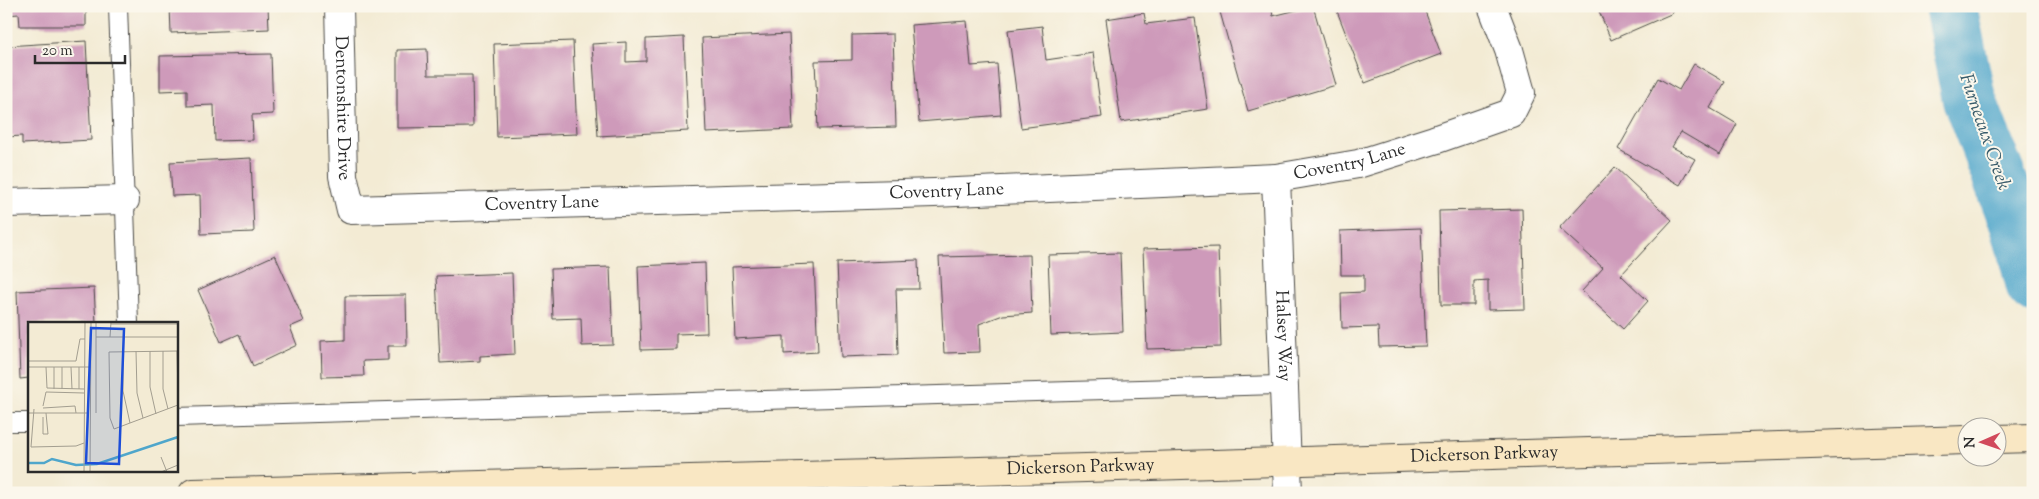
<svg xmlns="http://www.w3.org/2000/svg" width="2039" height="499" font-family="'Sorts Mill Goudy',serif">
  <style>
    .lines { fill: none; stroke-linecap: round; stroke-linejoin: round }
    .river { stroke: #4fa6cb; stroke-width: 54 }
    .building { fill: #ce9aba }
    .lane-casing { stroke: #494844; stroke-width: 20 }
    .street-casing { stroke: #494844; stroke-width: 30 }
    .secondary-casing { stroke: #494844; stroke-width: 30 }
    .lane { stroke: #fff; stroke-width: 18 }
    .street { stroke: #fff; stroke-width: 28 }
    .secondary { stroke: #f9e7c3; stroke-width: 28 }
    .labels { text-anchor: middle; dominant-baseline: central; stroke-width: 4; stroke-linejoin: round; paint-order: stroke }
    .street-label { font-size: 18px; fill: #2b2b2b; stroke: #fbf7ec }
    .water-label { font-size: 19px; font-style: italic; fill: #395c6b; stroke: #fbf7ec }
    .inset-river { fill: none; stroke: #4fa6cb; stroke-width: 2.5 }
    .inset-road { fill: none; stroke: #a39e90; stroke-width: 1 }
    .view { fill: #1d4ed8; fill-opacity: 0.15; stroke: #1d4ed8; stroke-width: 2.5 }
    .inset-edge { fill: none; stroke: #2b2b2b; stroke-width: 2.5 }
  </style>
  <rect width="100%" height="100%" fill="#fbf7ec"/>
  <filter id="ink" filterUnits="userSpaceOnUse"><feTurbulence type="fractalNoise" baseFrequency=".02" numOctaves="2"/><feDisplacementMap in="SourceGraphic" scale="10" xChannelSelector="R" yChannelSelector="G"/><feConvolveMatrix kernelMatrix="1 2 1 2 8 2 1 2 1" color-interpolation-filters="sRGB"/></filter>
  <filter id="wash" filterUnits="userSpaceOnUse"><feTurbulence type="fractalNoise" baseFrequency=".0096" numOctaves="4" result="noise"/><feDisplacementMap in="SourceGraphic" scale="20" xChannelSelector="R" yChannelSelector="G"/><feGaussianBlur stdDeviation="1.12" result="paint"/><feColorMatrix in="noise" values="0 0 0 0 0 0 0 0 0 0 0 0 0 0 0 0 0 1.4 0 .05"/><feComposite in="paint" operator="in"/></filter>
  <g filter="url(#wash)">
    <rect width="100%" height="100%" fill="#f3ebd4"/>
    <g class="lines">
      <path class="river" d="M1950,6L1969,99L2017,224L2033,286"/>
    </g>
    <g id="blocks">
      <path class="building" d="M6,6H86V26H20L19,14L6,15Z
        M170,6H268L269,29L171,33Z
        M1240,6H1271L1273,16L1313,6L1336,85L1248,111L1220,12Z
        M1335,6H1423L1441,54L1365,83Z
        M1597,6H1670L1673,13L1611,40Z
        M1144,13L1146,24L1195,18L1208,109L1121,122L1106,19Z
        M967,21L971,66L997,64L1001,115L919,122L911,25Z
        M1042,26L1046,60L1093,53L1102,117L1021,128L1008,30Z
        M789,34L793,129L706,133L702,38Z
        M893,34L896,127L818,129L815,61L852,60V35Z
        M684,37L688,131L598,136L592,44L626,42V62L646,61V39Z
        M86,41L91,140L22,144V136L6,137V46Z
        M573,41L577,134L497,137L494,44Z
        M427,49L428,75H472L473,127L397,128V50Z
        M271,54L273,114L252,115L253,140L215,141L214,105L187,106V90L160,91V56Z
        M1694,64L1725,82L1710,108L1737,124L1720,155L1681,132L1672,147L1695,159L1680,185L1618,149L1658,78L1679,90Z
        M251,158L254,232L201,234L200,195L172,196L170,162Z
        M1615,167L1672,220L1621,275L1648,301L1623,329L1582,291L1603,268L1559,228Z
        M1522,209L1525,309L1488,310V280L1474,281V305H1441L1439,211Z
        M1421,228L1426,346L1379,347L1378,327L1342,328L1341,293L1364,292V275H1341L1340,231Z
        M1218,247L1221,347L1147,349L1143,249Z
        M1120,253L1123,332L1051,335L1048,255Z
        M275,255L304,321L290,327L297,345L253,366L239,334L221,342L198,290Z
        M1030,255L1032,313L1003,315L979,324L980,352L944,353L939,257Z
        M918,260L919,289H896L898,355L841,357L837,263Z
        M705,263L707,333L676,334V349L641,350L638,266Z
        M814,264L818,352L784,354V336L735,339L732,267Z
        M610,267L613,345L582,346L581,318L553,319L551,269Z
        M512,273L515,354L480,356V361L440,363L436,276Z
        M94,288L96,323H29V378L20,379L17,291Z
        M406,295L407,346H388V360L363,361L364,376L322,377L321,341L345,340V296Z"/>
    </g>
  </g>
  <g filter="url(#ink)">
    <use href="#blocks" fill-opacity="0" stroke="#494844" stroke-width="1"/>
    <g class="lines">
      <g class="lane-casing">
        <path id="lane" d="M118,6L129,323
          M176,417L1282,385
          M6,422H29"/>
      </g>
      <g class="street-casing">
        <g id="street">
          <path id="s1" d="M339,6L343,176L351,210L934,193L1276,178L1358,164L1434,140L1511,113L1521,93L1509,50L1492,6"/>
          <path id="s2" d="M1276,178L1288,493"/>
          <path d="M6,203L125,200"/>
        </g>
      </g>
      <g class="secondary-casing">
        <g id="secondary">
          <path d="M1996,439L2033,438"/>
          <path id="s3" d="M193,493L1086,468L1966,440"/>
        </g>
      </g>
      <use href="#lane" class="lane"/>
      <use href="#street" class="street"/>
      <use href="#secondary" class="secondary"/>
    </g>
  </g>
  <g class="labels">
    <g class="street-label">
      <text stroke="none"><textPath href="#s1" startOffset="102">Dentonshire Drive</textPath></text>
      <text stroke="none"><textPath href="#s1" startOffset="1206">Coventry Lane</textPath></text>
      <text stroke="none"><textPath href="#s1" startOffset="801">Coventry Lane</textPath></text>
      <text stroke="none"><textPath href="#s1" startOffset="396">Coventry Lane</textPath></text>
      <text stroke="none"><textPath href="#s2" startOffset="158">Halsey Way</textPath></text>
      <text stroke="none"><textPath href="#s3" startOffset="1292">Dickerson Parkway</textPath></text>
      <text stroke="none"><textPath href="#s3" startOffset="888">Dickerson Parkway</textPath></text>
    </g>
    <g class="water-label">
      <text transform="translate(1984 132) rotate(71)">Furneaux Creek</text>
    </g>
  </g>
  <g transform="translate(28 322)">
    <rect width="150" height="150" fill="#f3ebd4"/>
    <path class="inset-river" d="M0,141H16L24,137L48,143L69,142L150,115"/>
    <path class="inset-road" d="M83,2H150M68,15H150M82,15L83,0M95,29V69L102,101M108,29L109,71L115,96M122,29V65L128,92M135,29V67L140,87M149,29L150,73M150,29L81,30L82,96L86,107L150,83M0,39H48L52,17H57M0,45H63M18,45L19,66L56,67M34,45V67M43,45L44,67M26,67V45M51,67V45M15,84L18,70L56,71M15,86L47,84L48,91M6,87L3,125L48,124L56,121M0,91H59M68,91V0M15,95V112H20L18,91M133,135L139,150M56,150L57,0M62,150L63,0M133,150L150,143"/>
    <path class="view" d="M63,6L96,7L91,142L58,141Z"/>
    <rect width="150" height="150" class="inset-edge"/>
  </g>
  <rect width="2039" height="499" fill="none" stroke="#fbf7ec" stroke-width="25"/>
  <g transform="translate(1982 442) rotate(268)"><circle r="24" fill="#fbf7ec" stroke="#a8a59f"/>
  <path d="M0-4L9 19L0 12L-9 19Z" fill="#d1495b"/>
  <text y="-8" font-size="14" font-weight="bold" text-anchor="middle" fill="#2b2b2b">N</text>
  </g>
  <path d="M35 55v8h90v-8" fill="none" stroke="#2b2b2b" stroke-width="2.5"/>
  <text x="42" y="55" font-size="15" fill="#2b2b2b" stroke="#fbf7ec" stroke-width="4" paint-order="stroke">20 m</text>
</svg>
